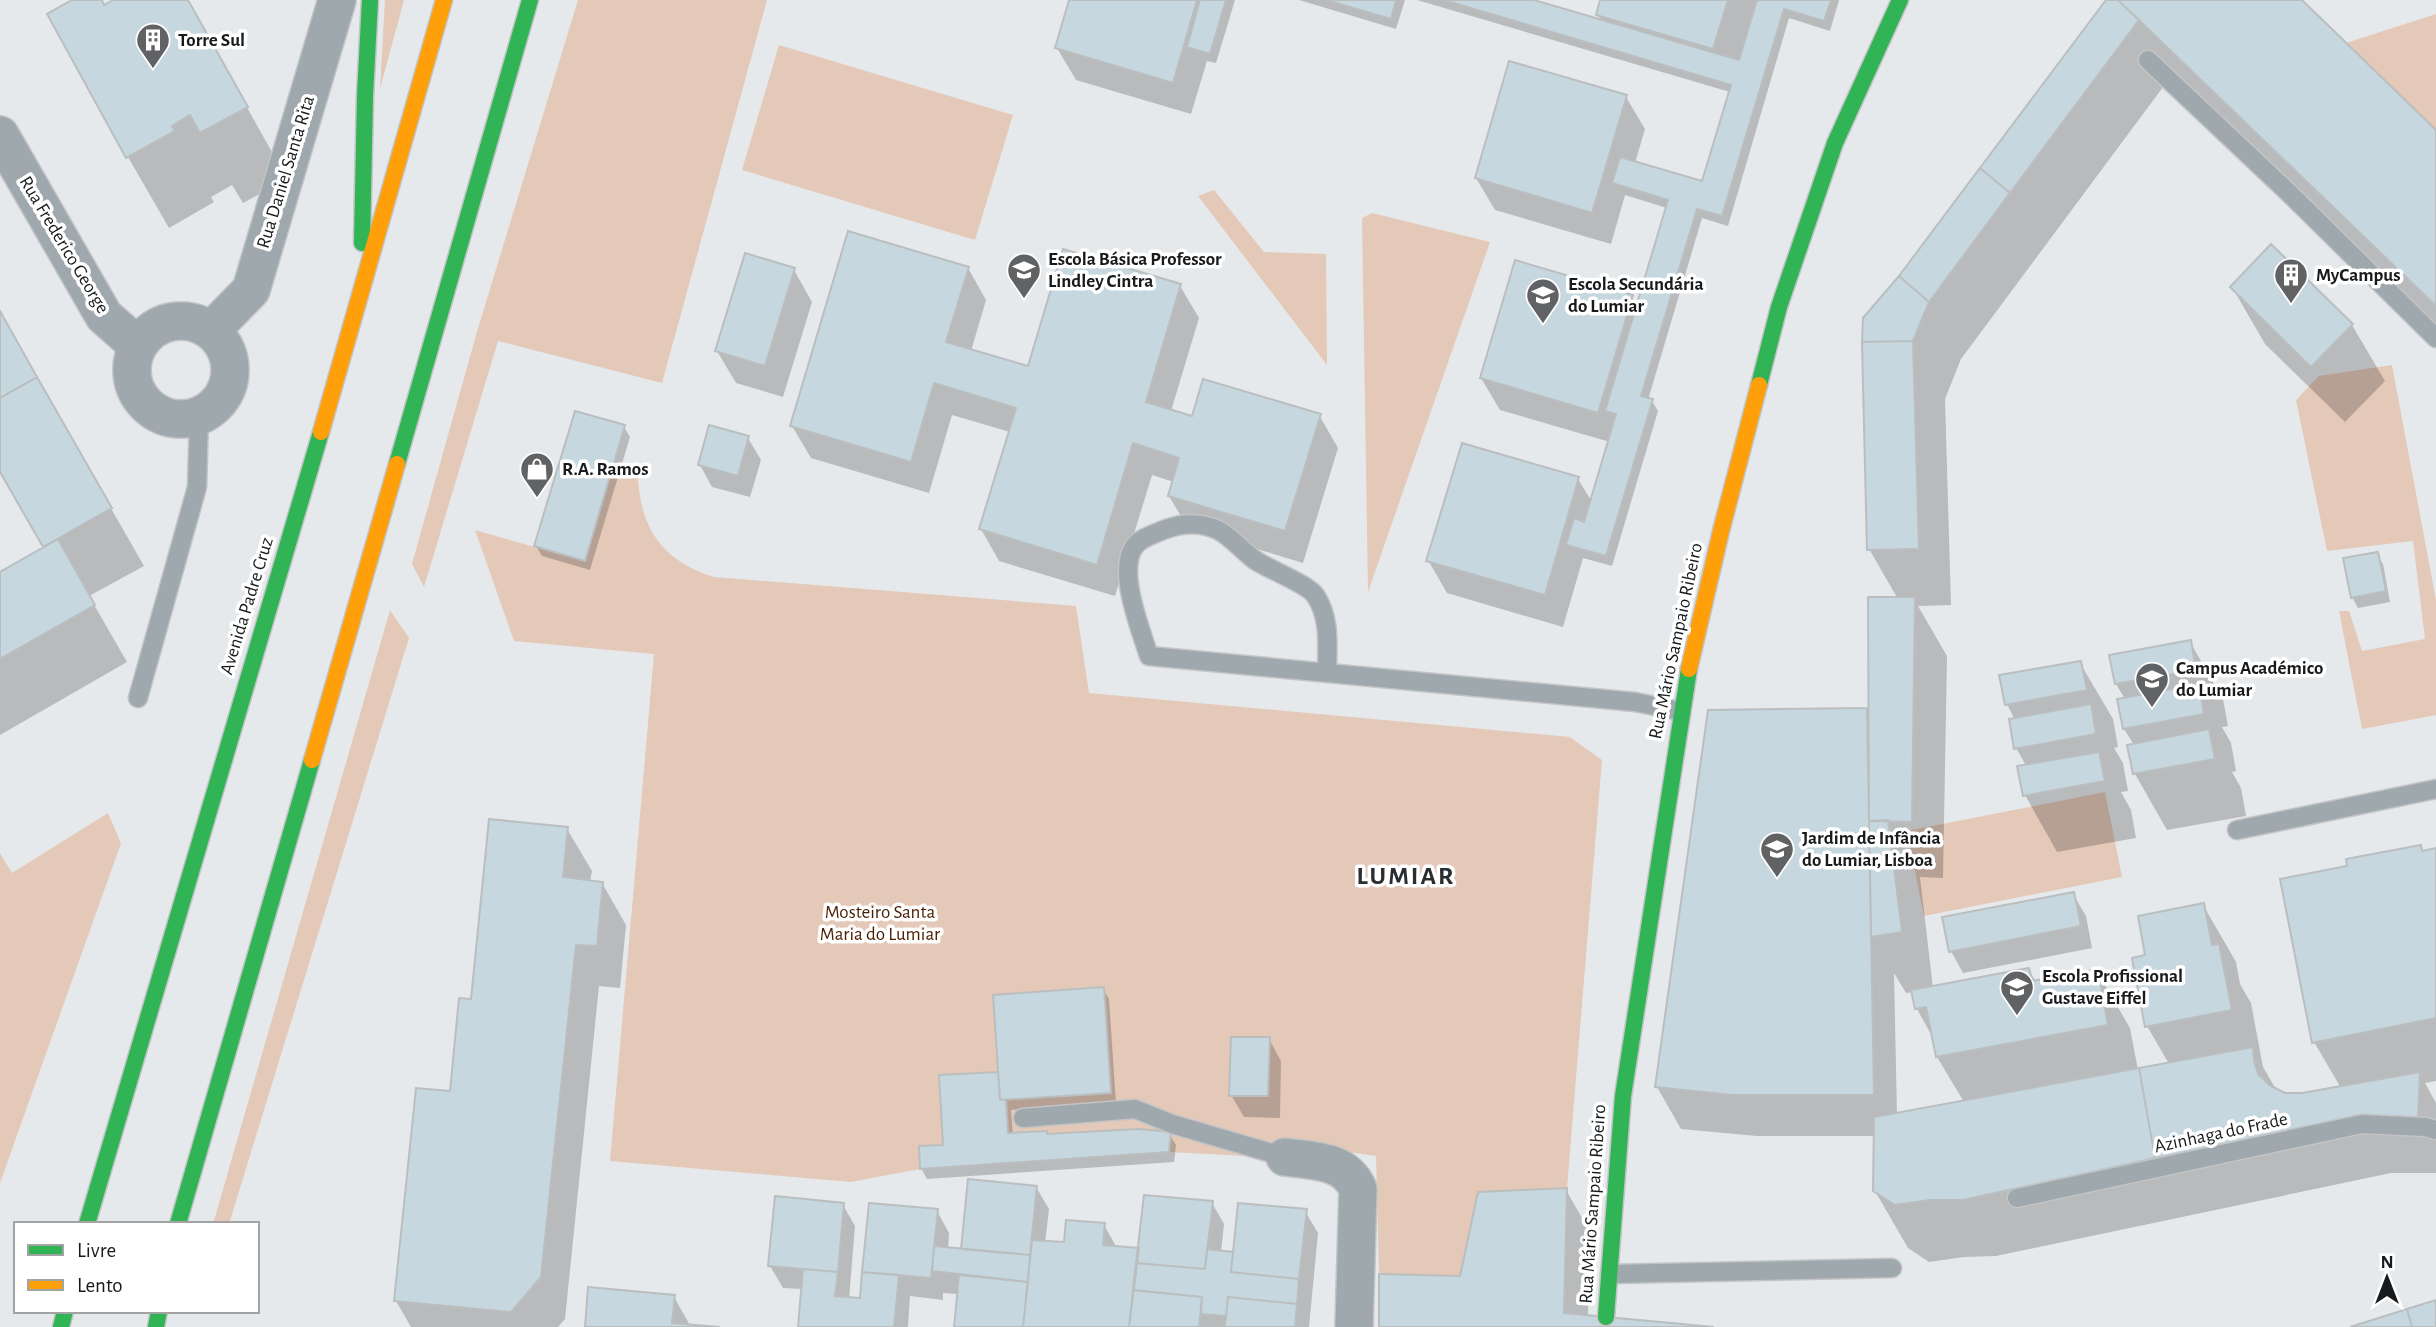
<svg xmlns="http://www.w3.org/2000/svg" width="2436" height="1327" font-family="'Alegreya Sans',sans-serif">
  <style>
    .green { fill: #e4c9b8 }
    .shadow { fill: #0003; fill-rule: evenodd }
    .building { fill: #c6d7e0; stroke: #bbbebf; stroke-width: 2 }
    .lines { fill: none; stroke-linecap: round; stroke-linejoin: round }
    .lane-casing { stroke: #c2c4c5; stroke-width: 21 }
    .street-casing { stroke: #c2c4c5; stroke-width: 40 }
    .fast-casing { stroke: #c2c4c5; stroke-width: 19 }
    .slow-casing { stroke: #c2c4c5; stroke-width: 19 }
    .lane { stroke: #9fa8ad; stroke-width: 18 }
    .street { stroke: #9fa8ad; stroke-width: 37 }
    .fast { stroke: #30b455; stroke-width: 16 }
    .slow { stroke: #ff9f0a; stroke-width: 16 }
    .labels { text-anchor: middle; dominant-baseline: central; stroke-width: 7; stroke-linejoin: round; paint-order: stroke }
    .poi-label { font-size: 19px; font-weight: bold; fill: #191a1b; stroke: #fff; text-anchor: start }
    .street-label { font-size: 19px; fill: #191a1b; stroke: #fff }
    .park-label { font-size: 19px; fill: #481d00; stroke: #fff }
    .district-label { font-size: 26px; font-weight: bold; letter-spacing: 2px; fill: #2b2e30; stroke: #fff }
  </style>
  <rect width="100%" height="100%" fill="#e6e9eb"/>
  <path class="green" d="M385,0H404L380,89Z
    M578,0H767L662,383L498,341L424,587L412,564L476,335Z
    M2436,14V129L2346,43Z
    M779,45L1013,115L975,240L742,170Z
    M1214,190L1264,252L1326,254L1327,365L1198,196Z
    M1372,213L1490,242L1368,592L1362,218Z
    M2392,365L2436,600V715L2362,729L2339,611H2349L2362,651L2425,639L2413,541L2327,551L2296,400L2319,376Z
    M611,472L638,478C641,531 664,561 714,577L1076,606L1089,693L1570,737L1602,760L1567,1188L1478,1192L1460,1276L1379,1274L1376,1156L1287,1143L1283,1168L1248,1156L1169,1152L920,1169L851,1182L610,1161L654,654L514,641L475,530L584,561Z
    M390,610L409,638L229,1224H213Z
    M2105,792L2122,877L1924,916L1907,831Z
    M108,813L121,843L0,1183V853L12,873Z"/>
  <path class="shadow" d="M75,0H100L104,7L116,0H187L287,179L243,203L232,185L211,197L214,202L169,228L128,157Z
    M1071,0H1235L1216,63L1207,61L1191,114L1076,80L1057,48Z
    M1299,0H1405L1396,29Z
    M1417,0H1528L1602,22L1597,14L1602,0H1839L1830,31L1789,18L1728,226L1702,218L1648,400L1652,401L1658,411L1612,566L1583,558L1563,627L1447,593L1428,560L1578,479L1592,502L1610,442L1500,410L1481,378L1631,296L1638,307L1667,208L1625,195L1611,244L1495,210L1476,178L1626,97L1645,129L1635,163L1704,183L1730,92Z
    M2108,0H2299L2436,132V329L2172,75L1961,359L1945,399L1951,605L1918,606L1947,656L1943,878L1920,877L1933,988L2029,970L2036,982L2097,971L2130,1028L2138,1070L2169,1064L2147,1026V957L2203,905L2236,962L2240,984L2251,1003L2263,1067L2277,1091L2285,1095L2302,1094L2341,1088L2314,1042L2349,868L2420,847L2423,852L2436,850V1081L2425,1083L2436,1103V1173H2391L1996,1256L1964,1257L1929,1262L1908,1248L1875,1191L1876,1136H1757L1681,1129L1657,1087L1866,710L1871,718L1898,599L1869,549L1900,277ZM1894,973L1906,993L1913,992L1917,1009L1933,1038L1937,1057L1964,1102L1897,1115Z
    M968,268L986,300L971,351L1029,368L1180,286L1199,318L1171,411L1193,418L1319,415L1338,448L1303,563L1188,528L1169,496L1174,482L1152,475L1115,596L999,561L981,529L1010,432L952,415L929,493L811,458L792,426Z
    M794,270L812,302L783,397L736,383L717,351Z
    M2232,287L2352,325L2385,381L2345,422L2265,344Z
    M0,315L144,566L89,596L127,662L0,735V574L46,548L0,468Z
    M624,427L630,437L590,570L542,556L536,546Z
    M748,438L761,460L750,497L712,487L700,465Z
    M2377,554L2383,564L2390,602L2358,608L2352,597Z
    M2190,642L2223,699L2228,726L2222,727L2231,743L2236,771L2232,772L2241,788L2246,816L2167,830L2135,774L2134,745L2124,729L2125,699L2116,684L2111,656Z
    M2080,663L2113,719L2118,747L2114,748L2123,763L2128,791L2121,792L2131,810L2136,838L2057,852L2025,795L2027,767L2016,748L2015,720L2007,704Z
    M567,829L592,871L590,882L602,883L626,925L620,988L599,986L565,1319L558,1327H411L396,1301L451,1093L473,1001Z
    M2073,894L2086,916L2092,948L1963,973L1951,951Z
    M1103,989L1109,999L1116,1103L1011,1110L1013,1135L1169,1134L1176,1145L1174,1162L927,1179L921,1168L945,1147L941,1077L1000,1074Z
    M1269,1039L1281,1061L1280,1118L1244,1117L1231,1095Z
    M1036,1187L1049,1209L1045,1243L1065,1244L1104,1225L1117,1248L1140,1250L1212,1203L1224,1224L1221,1252L1235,1253L1305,1211L1318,1233L1309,1327H956L959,1294L943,1293V1300L910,1296L908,1327H799L803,1289L783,1288L770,1266L843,1205L855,1226L849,1299L862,1300L937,1211L949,1233L948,1249L963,1251Z
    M1566,1190L1590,1232L1588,1317L1695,1327H1381L1461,1278Z
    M674,1297L691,1327H697H586Z"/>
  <path class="building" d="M72,0H102L104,5L113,0H188L248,107L200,133L190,115L172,126L175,131L126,158L47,14Z
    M1069,0H1197L1173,83L1055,48Z
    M1200,0H1226L1210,54L1187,47Z
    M1326,0H1396L1391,19Z
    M1444,0H1534L1739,60L1757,0H1831L1824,21L1784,9L1722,216L1697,209L1641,396L1653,399L1606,556L1566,545L1574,518L1584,522L1616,414L1605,411L1668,200L1612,183L1620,157L1702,181L1731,85Z
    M1600,0H1728L1713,49L1596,15Z
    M2106,0H2118L2139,20L2010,193L1980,168Z
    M2118,0H2302L2436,130V306Z
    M1509,61L1627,95L1592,213L1475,178Z
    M1980,168L2010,193L1929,302L1899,276Z
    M848,231L969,267L946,342L1028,366L1063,249L1181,284L1146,402L1192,416L1203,379L1321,414L1285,531L1168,496L1179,458L1133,443L1097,565L979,529L1016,408L934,383L911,462L790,426Z
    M2271,244L2353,324L2311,367L2230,287Z
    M745,253L795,268L765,366L715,351Z
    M1515,260L1633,295L1598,413L1480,378Z
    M1899,276L1929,302L1913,341L1862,342L1863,318Z
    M0,311L37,377L0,398Z
    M1913,341L1919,549L1867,550L1862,342Z
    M37,377L112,508L43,547L0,472V398Z
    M575,411L625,425L585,561L534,546Z
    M709,425L749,436L738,476L698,465Z
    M1462,443L1579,477L1545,595L1426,561Z
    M58,539L95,605L0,659V572Z
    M2378,552L2386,591L2351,598L2343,558Z
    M1868,597H1915L1912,822L1869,821Z
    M2191,640L2196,670L2115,684L2109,655Z
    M2081,661L2087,690L2005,705L1999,675Z
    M2199,684L2204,714L2123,729L2117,699Z
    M2091,704L2096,734L2014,749L2009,719Z
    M1867,708L1874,1095H1732L1655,1087L1708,710Z
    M2209,729L2215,759L2133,774L2127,745Z
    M2099,752L2105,781L2023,796L2017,766Z
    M489,819L568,827L563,877L603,882L597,946L576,945L541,1277L511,1312L394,1301L416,1088L450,1091L459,998L471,999Z
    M1888,820L1902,932L1871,937L1869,821Z
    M2421,845L2422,851L2436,848V1018L2312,1043L2280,879L2347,866L2346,859Z
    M2074,892L2081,926L1949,952L1942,917Z
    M2204,903L2212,945L2219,944L2232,1010L2145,1027L2132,958L2145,955L2138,916Z
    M2029,968L2032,981L2098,969L2108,1025L1936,1057L1926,1007L1915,1009L1911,990Z
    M1104,987L1111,1093L1000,1100L993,995Z
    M1231,1037H1270L1268,1096H1229Z
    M2253,1047L2254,1061L2258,1074L2269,1085L2285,1093H2302L2420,1072L2418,1117L2358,1116L2247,1141L2155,1158L2139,1068Z
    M2139,1068L2155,1158L1963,1200H1930L1895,1205L1873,1191L1874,1117Z
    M998,1072L1000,1100H1006L1008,1133L1047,1131V1134L1138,1129L1171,1132L1169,1152L920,1169L919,1146L943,1145L939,1075Z
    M968,1179L1037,1186L1030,1255L961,1249Z
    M1567,1188L1564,1313L1714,1327H1379V1274L1460,1276L1478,1192Z
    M1144,1195L1213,1201L1205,1269L1136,1263Z
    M775,1196L844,1203L838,1272L768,1266Z
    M869,1203L938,1209L931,1278L862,1272Z
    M1238,1203L1307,1209L1299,1279L1231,1272Z
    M1066,1220L1105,1223L1103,1245L1139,1248L1129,1327H1023L1032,1240L1064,1242Z
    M934,1246L1030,1255L1028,1282L932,1271Z
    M1207,1249L1233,1252L1231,1272L1299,1279L1297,1304L1228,1297L1226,1316L1201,1314L1202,1297L1133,1290L1136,1263L1205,1269Z
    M803,1269L838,1272L835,1296L860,1298L862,1272L899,1275L894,1327H798Z
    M959,1275L1028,1282L1023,1327H954Z
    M588,1287L675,1295L672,1323L720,1327H585Z
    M1133,1290L1202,1297L1199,1327H1129Z
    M1228,1297L1297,1304L1295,1327H1225Z
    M2436,1300V1327H2412L2407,1309Z
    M2407,1309L2412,1327H2350Z"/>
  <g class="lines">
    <g class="lane-casing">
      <path id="lane" d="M2148,60L2289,193L2436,338
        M1327,673C1327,647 1331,618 1315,595C1307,584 1268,569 1255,560C1242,551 1233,538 1218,530C1201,522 1183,523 1166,529C1155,534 1141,537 1134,547C1117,571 1141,631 1149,656L1635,702L1680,711
        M138,698L197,487L199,416
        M2237,830L2436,789
        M1023,1118L1135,1109L1172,1124L1285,1157
        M2017,1198L2362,1124L2425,1127L2436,1130
        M1610,1274L1892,1268"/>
    </g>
    <g class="street-casing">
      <path id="street" d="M0,135L104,316L137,345
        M132 370a49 49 0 1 1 98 0a49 49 0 1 1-98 0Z
        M211,331L251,290L337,0
        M1285,1157C1313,1161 1345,1159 1358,1189L1354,1327"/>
    </g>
    <g class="fast-casing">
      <path id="fast" d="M362,243L365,96L370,0
        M1759,385L1779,307L1835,143L1900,0
        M397,464L530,0
        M87,1224L321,432
        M178,1224L312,760
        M1606,1317L1623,1096L1689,669
        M61,1327L65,1311
        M156,1327L159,1311"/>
    </g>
    <g class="slow-casing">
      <path id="slow" d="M321,432L444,0
        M1689,669L1721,531L1759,385
        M312,760L397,464"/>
    </g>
    <use href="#lane" class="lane"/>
    <use href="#street" class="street"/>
    <use href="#fast" class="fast"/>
    <use href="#slow" class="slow"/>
  </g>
  <defs>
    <g id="building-pin" transform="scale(1.75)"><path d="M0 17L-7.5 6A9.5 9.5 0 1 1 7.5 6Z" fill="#616264" stroke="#fff"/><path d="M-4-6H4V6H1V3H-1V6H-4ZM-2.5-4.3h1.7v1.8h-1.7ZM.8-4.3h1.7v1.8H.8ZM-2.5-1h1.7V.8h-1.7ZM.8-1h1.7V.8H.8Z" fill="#fff"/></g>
    <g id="school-pin" transform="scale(1.75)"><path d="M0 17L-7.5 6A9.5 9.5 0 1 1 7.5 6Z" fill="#616264" stroke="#fff"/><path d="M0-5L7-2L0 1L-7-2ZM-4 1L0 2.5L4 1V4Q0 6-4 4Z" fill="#fff"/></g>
    <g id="shop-pin" transform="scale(1.75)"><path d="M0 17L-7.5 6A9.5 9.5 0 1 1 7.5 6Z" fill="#616264" stroke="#fff"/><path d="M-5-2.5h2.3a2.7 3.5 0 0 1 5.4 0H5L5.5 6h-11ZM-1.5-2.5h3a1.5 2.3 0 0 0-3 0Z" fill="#fff"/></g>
    <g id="university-pin" transform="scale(1.75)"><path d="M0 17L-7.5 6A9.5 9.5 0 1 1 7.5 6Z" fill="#616264" stroke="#fff"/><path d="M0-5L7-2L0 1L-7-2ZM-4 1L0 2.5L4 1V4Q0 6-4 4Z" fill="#fff"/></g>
  </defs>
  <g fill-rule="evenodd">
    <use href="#building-pin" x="153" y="40"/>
    <use href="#school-pin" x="1024" y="270"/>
    <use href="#building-pin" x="2291" y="275"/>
    <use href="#school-pin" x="1543" y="295"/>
    <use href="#shop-pin" x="537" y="469"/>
    <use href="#university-pin" x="2152" y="679"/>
    <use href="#school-pin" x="1777" y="849"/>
    <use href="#school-pin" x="2017" y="987"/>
  </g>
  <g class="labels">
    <g class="poi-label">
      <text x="178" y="40">Torre Sul</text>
      <text x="1048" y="259">Escola Básica Professor<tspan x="1048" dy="22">Lindley Cintra</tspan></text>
      <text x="2316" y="275">MyCampus</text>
      <text x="1568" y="284">Escola Secundária<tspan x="1568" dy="22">do Lumiar</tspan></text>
      <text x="562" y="469">R.A. Ramos</text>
      <text x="2176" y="668">Campus Académico<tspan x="2176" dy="22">do Lumiar</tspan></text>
      <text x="1802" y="838">Jardim de Infância<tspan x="1802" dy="22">do Lumiar, Lisboa</tspan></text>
      <text x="2042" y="976">Escola Profissional<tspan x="2042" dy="22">Gustave Eiffel</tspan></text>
    </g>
    <g class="street-label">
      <text transform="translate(286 172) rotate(-73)">Rua Daniel Santa Rita</text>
      <text transform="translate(64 245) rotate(59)">Rua Frederico George</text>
      <text transform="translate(247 606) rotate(-73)">Avenida Padre Cruz</text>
      <text transform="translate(1676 641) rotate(-78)">Rua Mário Sampaio Ribeiro</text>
      <text transform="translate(2221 1133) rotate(-12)">Azinhaga do Frade</text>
      <text transform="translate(1593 1204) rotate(-86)">Rua Mário Sampaio Ribeiro</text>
    </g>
    <g class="park-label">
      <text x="880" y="912">Mosteiro Santa<tspan x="880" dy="22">Maria do Lumiar</tspan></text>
    </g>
    <g class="district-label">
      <text x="1406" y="876">LUMIAR</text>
    </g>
  </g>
  <rect x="14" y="1222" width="245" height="91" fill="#ffffff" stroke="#a3a3a4" stroke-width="2"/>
  <rect x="28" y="1245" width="35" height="10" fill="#30b455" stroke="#a3a3a4" stroke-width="2"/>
  <text x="77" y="1257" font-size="21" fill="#191a1b">Livre</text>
  <rect x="28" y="1280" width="35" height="10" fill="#ff9f0a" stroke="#a3a3a4" stroke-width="2"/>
  <text x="77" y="1292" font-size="21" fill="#191a1b">Lento</text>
  <g transform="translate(2387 1278)" stroke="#ffffff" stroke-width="5" paint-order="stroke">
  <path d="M0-5L12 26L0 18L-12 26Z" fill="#191a1b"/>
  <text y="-10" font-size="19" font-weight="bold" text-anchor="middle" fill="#191a1b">N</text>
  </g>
</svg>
